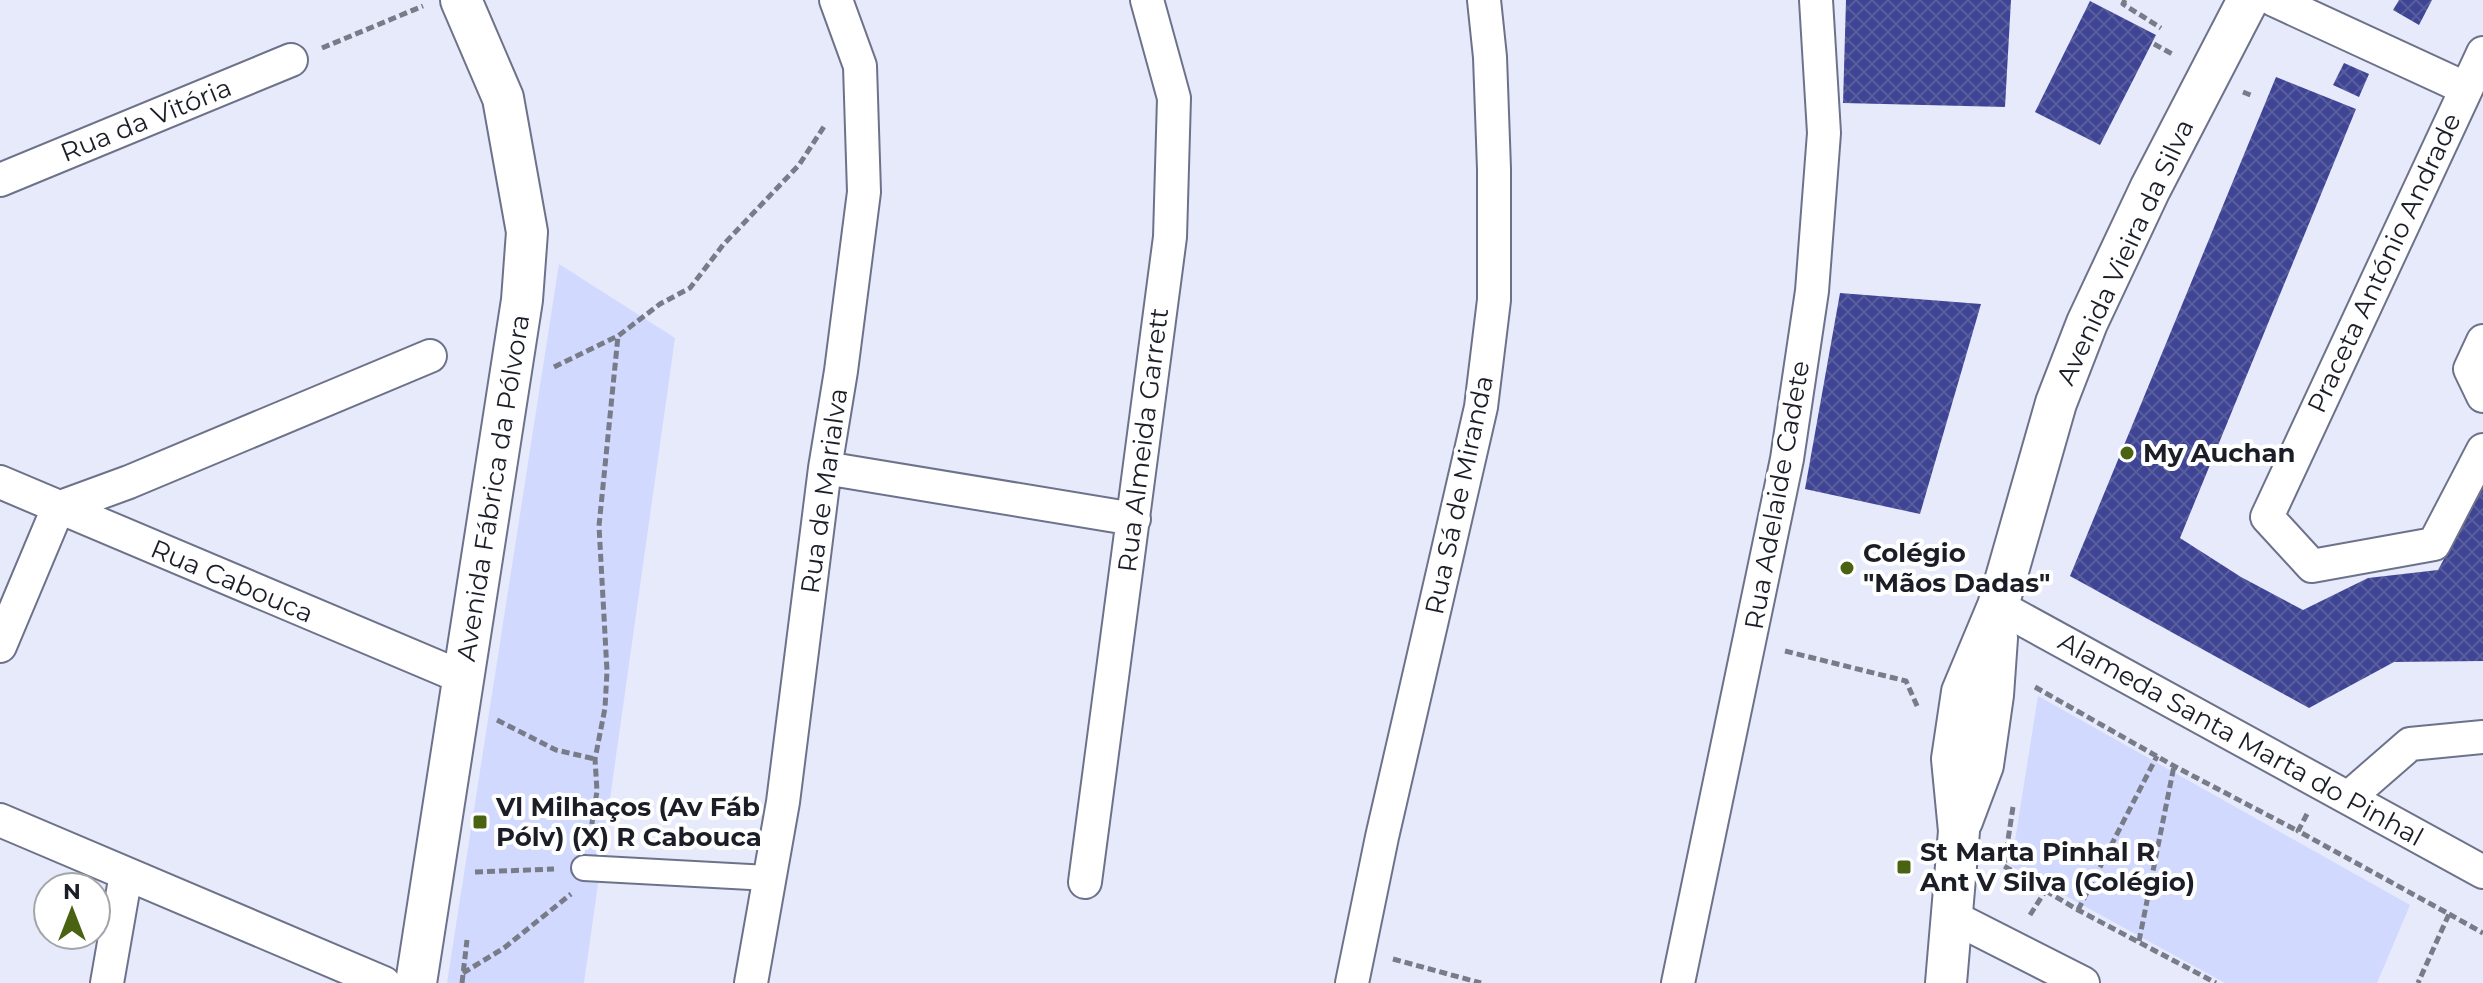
<svg xmlns="http://www.w3.org/2000/svg" width="2483" height="983" font-family="Montserrat,sans-serif">
  <style>
    .green { fill: #d1d9fe }
    .building { fill: url(#building-cross-hatch) }
    .lines { fill: none; stroke-linecap: round; stroke-linejoin: round }
    .pedestrian-casing { stroke: #6d728b; stroke-width: 28 }
    .minor-casing { stroke: #6d728b; stroke-width: 36 }
    .tertiary-casing { stroke: #6d728b; stroke-width: 44 }
    .path { stroke: #787b88; stroke-width: 5; stroke-dasharray: 8 4; stroke-linecap: butt }
    .pedestrian { stroke: #fff; stroke-width: 24 }
    .minor { stroke: #fff; stroke-width: 32 }
    .tertiary { stroke: #fff; stroke-width: 40 }
    .poi-dot { fill: #496312; stroke: #fff; stroke-width: 3 }
    .labels { text-anchor: middle; dominant-baseline: central; stroke-width: 8; stroke-linejoin: round; paint-order: stroke }
    .street-label { font-size: 26px; fill: #1b1d27; stroke: #fff }
    .poi-label { font-size: 26px; font-weight: bold; fill: #1b1d27; stroke: #fff; text-anchor: start }
  </style>
  <defs>
    <pattern id="building-cross-hatch" width="8" height="8" patternUnits="userSpaceOnUse" patternTransform="scale(2)"><rect width="8" height="8" fill="#3f4594"/><path d="M0 0l8 8M0 8l8-8" fill="none" stroke="#585d9c"/></pattern>
  </defs>
  <rect width="100%" height="100%" fill="#e6eafb"/>
  <path class="green" d="M559,264L675,338L584,983H447Z
    M2038,696L2410,905L2377,983H2225L2011,866Z"/>
  <path class="building" d="M1846,0H2011L2005,107L1843,103Z
    M2399,0H2432L2419,25L2393,10Z
    M2090,1L2156,35L2100,145L2035,112Z
    M2344,63L2369,74L2359,97L2333,85Z
    M2276,77L2356,109L2180,538L2241,577L2303,610L2368,578L2438,570L2483,487V661L2394,662L2309,708L2070,576Z
    M1840,293L1981,304L1920,514L1805,489Z"/>
  <g class="lines">
    <g class="pedestrian-casing">
      <path id="pedestrian" d="M584,868L770,878"/>
    </g>
    <g class="minor-casing">
      <path id="minor" d="M2274,0L2465,88
        M2483,53L2267,517L2312,566L2434,544L2483,450
        M0,180L291,60
        M2483,341L2470,369L2483,396
        M825,468L1134,519
        M0,482L464,678
        M1998,606L2483,872
        M0,646L58,508L129,482L430,356
        M2348,798L2410,744L2483,737
        M0,820L384,983
        M1085,882L1170,237L1174,98L1147,0
        M1951,916L2083,983
        M107,983L126,874
        M751,983L783,802L825,468L841,371L864,192L860,66L836,0
        M1352,983L1382,837L1481,407L1494,300V169L1490,57L1484,0
        M1678,983L1787,459L1812,291L1824,133L1816,0"/>
    </g>
    <g class="tertiary-casing">
      <path id="tertiary" d="M1962,821L1983,765L1993,695L1997,638
        M416,983L522,300L527,232L503,98L461,0
        M1946,983L1959,831L1952,759L1962,692L1998,606L2056,403L2087,323L2150,189L2248,0"/>
    </g>
    <path class="path" d="M2125,0L2123,4L2161,28
      M2154,44L2174,55
      M322,48L423,6
      M2243,92L2253,96
      M554,367L618,336L660,304L690,288L723,245L799,165L825,125
      M1785,651L1906,681L1918,708
      M2035,687L2174,766L2298,831
      M497,720L556,750L595,759
      M2013,807L2004,866L2078,910L2216,983
      M2307,814L2298,831L2449,914L2418,983
      M590,836L597,791L595,759L605,708L607,671L599,526L618,336
      M475,872L554,869
      M2078,910L2157,756
      M2449,914L2483,933
      M2030,915L2046,890
      M2139,941L2174,766
      M1393,959L1481,983
      M463,973L504,948L571,894
      M462,983L467,940"/>
    <use href="#pedestrian" class="pedestrian"/>
    <use href="#minor" class="minor"/>
    <use href="#tertiary" class="tertiary"/>
  </g>
  <g class="poi-dot">
    <circle cx="2127" cy="453" r="8"/>
    <circle cx="1847" cy="568" r="8"/>
    <rect x="472" y="814" width="16" height="16" rx="4"/>
    <rect x="1896" y="859" width="16" height="16" rx="4"/>
  </g>
  <g class="labels">
    <g class="street-label">
      <text transform="translate(146 120) rotate(-22)">Rua da Vitória</text>
      <text transform="translate(2125 252) rotate(-65)">Avenida Vieira da Silva</text>
      <text transform="translate(2384 263) rotate(-65)">Praceta António Andrade</text>
      <text transform="translate(1143 440) rotate(-83)">Rua Almeida Garrett</text>
      <text transform="translate(493 488) rotate(-81)">Avenida Fábrica da Pólvora</text>
      <text transform="translate(824 491) rotate(-82)">Rua de Marialva</text>
      <text transform="translate(1459 495) rotate(-78)">Rua Sá de Miranda</text>
      <text transform="translate(1777 495) rotate(-80)">Rua Adelaide Cadete</text>
      <text transform="translate(232 581) rotate(23)">Rua Cabouca</text>
      <text transform="translate(2241 739) rotate(29)">Alameda Santa Marta do Pinhal</text>
    </g>
    <g class="poi-label">
      <text x="2143" y="453">My Auchan</text>
      <text x="1863" y="553">Colégio<tspan x="1863" dy="30">"Mãos Dadas"</tspan></text>
      <text x="496" y="807">Vl Milhaços (Av Fáb<tspan x="496" dy="30">Pólv) (X) R Cabouca</tspan></text>
      <text x="1920" y="852">St Marta Pinhal R<tspan x="1920" dy="30">Ant V Silva (Colégio)</tspan></text>
    </g>
  </g>
  <g transform="translate(72 911)"><circle r="38" fill="#ffffff" stroke="#a4a5a9" stroke-width="2"/>
  <path d="M0-6L14 30L0 20L-14 30Z" fill="#496312"/>
  <text y="-12" font-size="22" font-weight="bold" text-anchor="middle" fill="#1b1d27">N</text>
  </g>
</svg>
